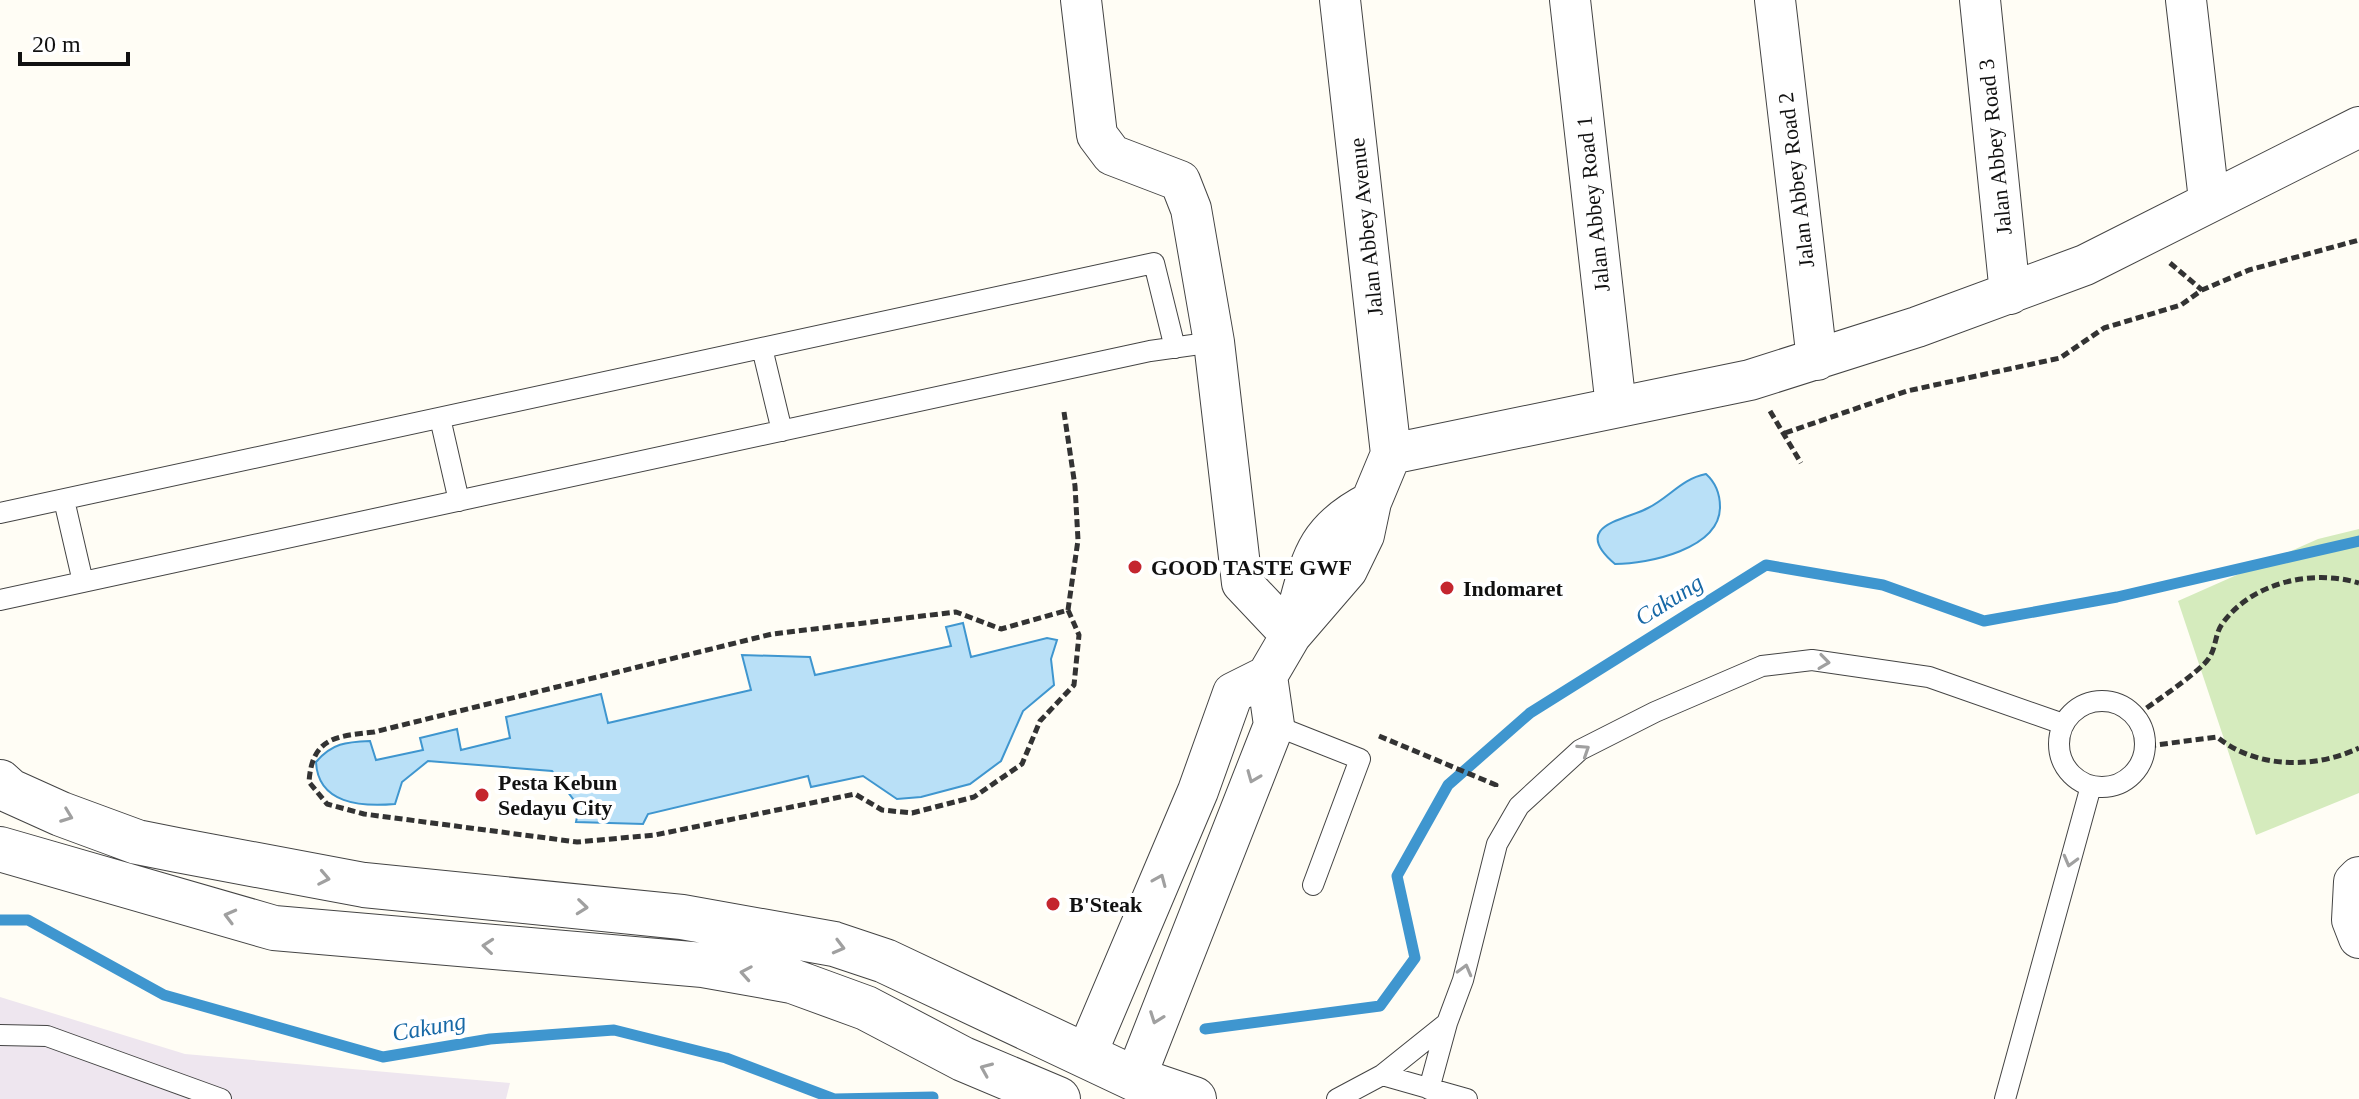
<svg xmlns="http://www.w3.org/2000/svg" width="2359" height="1099" font-family="Georgia,serif">
  <style>
    .industrial { fill: #eee6ef }
    .green { fill: #d5ebbd }
    .water { fill: #b9e0f7; stroke: #3f96cf; stroke-width: 2 }
    .lines { fill: none; stroke-linecap: round; stroke-linejoin: round }
    .stream { stroke: #3f96cf; stroke-width: 11 }
    .service-casing { stroke: #444; stroke-width: 22 }
    .minor-casing { stroke: #444; stroke-width: 42 }
    .tertiary-casing { stroke: #444; stroke-width: 46 }
    .path { stroke: #333; stroke-width: 5; stroke-dasharray: 8 4; stroke-linecap: butt }
    .service { stroke: #fff; stroke-width: 20 }
    .minor { stroke: #fff; stroke-width: 40 }
    .tertiary { stroke: #fff; stroke-width: 44 }
    .oneway { stroke: #a0a0a0 }
    .poi-dot { fill: #c4262e; stroke: #fff; stroke-width: 3 }
    .labels { text-anchor: middle; dominant-baseline: central; stroke-width: 8; stroke-linejoin: round; paint-order: stroke }
    .street-label { font-size: 22px; fill: #111; stroke: #fff }
    .poi-label { font-size: 22px; font-weight: bold; fill: #111; stroke: #fff; text-anchor: start }
    .water-label { font-size: 24px; font-style: italic; fill: #1768a6; stroke: #fff }
  </style>
  <rect width="100%" height="100%" fill="#fffdf5"/>
  <path class="industrial" d="M0,997L185,1054L510,1083L506,1099H0Z"/>
  <path class="green" d="M2359,529V793L2256,835L2178,601L2318,539Z"/>
  <path class="water" d="M1706,474C1716,483 1720,493 1720,507C1720,549 1648,564 1615,564C1569,525 1626,520 1648,508C1670,497 1681,479 1706,474Z
    M963,623L971,657L1047,638L1057,640L1051,659L1054,685L1023,711L1001,761L970,784L921,797L897,799L863,776L811,787L808,776L648,814L643,824L576,822L579,807L552,771L428,761L402,782L395,804C361,807 318,804 316,762C332,743 346,742 370,741L376,760L423,750L420,738L457,729L461,750L510,738L506,717L601,694L608,723L751,690L742,655L810,657L815,675L951,646L946,627Z"/>
  <g class="lines">
    <path class="stream" d="M0,920H28L164,995L383,1057L490,1039L614,1030L726,1058L834,1099
      M1205,1029L1380,1006L1415,958L1397,876L1448,785L1530,713L1766,565L1883,585L1984,621L2117,597L2359,541
      M835,1099L933,1097"/>
    <g class="service-casing">
      <path id="service" d="M762,348L782,431
        M440,418L459,501
        M64,500L83,582
        M0,513L1154,263L1175,348
        M0,600L1150,351L1214,342
        M2059 744a43 43 0 1 1 86 0a43 43 0 1 1-86 0Z
        M1274,725L1360,759L1313,885
        M0,1035L47,1036L221,1099
        M1382,1075L1467,1099
        M1429,1089L1447,1023
        M1337,1099L1382,1075L1447,1023L1463,980L1497,844L1519,806L1580,750L1655,712L1762,666L1812,660L1929,677L2063,724
        M2005,1099L2091,786"/>
    </g>
    <g class="minor-casing">
      <path id="minor" d="M1081,0L1097,135L1112,155L1180,181L1191,209L1214,342L1242,583L1291,635
        M1570,0L1616,407
        M1775,0L1817,360
        M1980,0L2010,294
        M2186,0L2209,200
        M1391,454L1750,380L1917,327L2085,265L2359,127
        M1294,623C1311,563 1312,532 1371,502
        M2359,877L2354,882L2352,920L2359,938
        M1086,1055L1198,791L1233,693L1267,676L1291,635L1347,570L1364,535L1371,502L1391,454L1340,0
        M1135,1079L1274,725L1267,676"/>
    </g>
    <g class="tertiary-casing">
      <path id="tertiary" d="M0,782L10,791L61,814L137,842L177,850L364,885L682,917L834,944L885,961L1135,1079L1194,1099
        M0,849L274,928L703,965L792,981L866,1008L963,1059L1058,1099"/>
    </g>
    <path class="path" d="M2170,263L2202,290
      M1770,411L1801,463
      M1064,412L1075,486L1078,540L1068,610
      M1785,433L1907,391L2060,358L2104,328L2181,305L2202,290L2249,270L2359,240
      M1068,610L1079,635L1074,685L1040,721L1022,764L974,797L912,813L882,810L855,794L655,835L577,842L364,814L327,804L309,782C312,738 335,736 374,732L772,634L956,612L1001,629Z
      M2137,715C2153,703 2200,672 2209,658C2216,648 2215,634 2222,624C2252,582 2312,569 2359,583
      M1379,736L1496,785L1495,788
      M2148,746L2217,737C2257,769 2314,769 2359,748"/>
    <use href="#service" class="service"/>
    <use href="#minor" class="minor"/>
    <use href="#tertiary" class="tertiary"/>
  </g>
  <defs><path id="oneway-chevron" d="M-2-3.5L2.5 0L-2 3.5" fill="none" stroke-width="1.6" stroke-linecap="round" stroke-linejoin="round" transform="scale(2)"/></defs>
  <g class="oneway">
    <use href="#oneway-chevron" transform="translate(1824 662) rotate(8)"/>
    <use href="#oneway-chevron" transform="translate(1584 750) rotate(-33)"/>
    <use href="#oneway-chevron" transform="translate(1253 777) rotate(112)"/>
    <use href="#oneway-chevron" transform="translate(67 816) rotate(21)"/>
    <use href="#oneway-chevron" transform="translate(2070 861) rotate(105)"/>
    <use href="#oneway-chevron" transform="translate(324 878) rotate(11)"/>
    <use href="#oneway-chevron" transform="translate(1160 880) rotate(-67)"/>
    <use href="#oneway-chevron" transform="translate(582 907) rotate(6)"/>
    <use href="#oneway-chevron" transform="translate(230 916) rotate(-165)"/>
    <use href="#oneway-chevron" transform="translate(488 946) rotate(-175)"/>
    <use href="#oneway-chevron" transform="translate(839 947) rotate(15)"/>
    <use href="#oneway-chevron" transform="translate(1465 970) rotate(-75)"/>
    <use href="#oneway-chevron" transform="translate(746 973) rotate(-170)"/>
    <use href="#oneway-chevron" transform="translate(1156 1018) rotate(110)"/>
    <use href="#oneway-chevron" transform="translate(986 1069) rotate(-157)"/>
  </g>
  <g class="poi-dot">
    <circle cx="1135" cy="567" r="8"/>
    <circle cx="1447" cy="588" r="8"/>
    <circle cx="482" cy="795" r="8"/>
    <circle cx="1053" cy="904" r="8"/>
  </g>
  <g class="labels">
    <g class="street-label">
      <text transform="translate(1995 147) rotate(-96)">Jalan Abbey Road 3</text>
      <text transform="translate(1796 180) rotate(-97)">Jalan Abbey Road 2</text>
      <text transform="translate(1593 204) rotate(-96)">Jalan Abbey Road 1</text>
      <text transform="translate(1366 227) rotate(-96)">Jalan Abbey Avenue</text>
    </g>
    <g class="poi-label">
      <text x="1151" y="567">GOOD TASTE GWF</text>
      <text x="1463" y="588">Indomaret</text>
      <text x="498" y="782">Pesta Kebun<tspan x="498" dy="25">Sedayu City</tspan></text>
      <text x="1069" y="904">B'Steak</text>
    </g>
    <g class="water-label">
      <text transform="translate(1669 600) rotate(-32)">Cakung</text>
      <text transform="translate(429 1027) rotate(-10)">Cakung</text>
    </g>
  </g>
  <path d="M20 52v12h108v-12" fill="none" stroke="#111111" stroke-width="4"/>
  <text x="32" y="52" font-size="24" fill="#111111" stroke="#ffffff" stroke-width="6" paint-order="stroke">20 m</text>
</svg>
